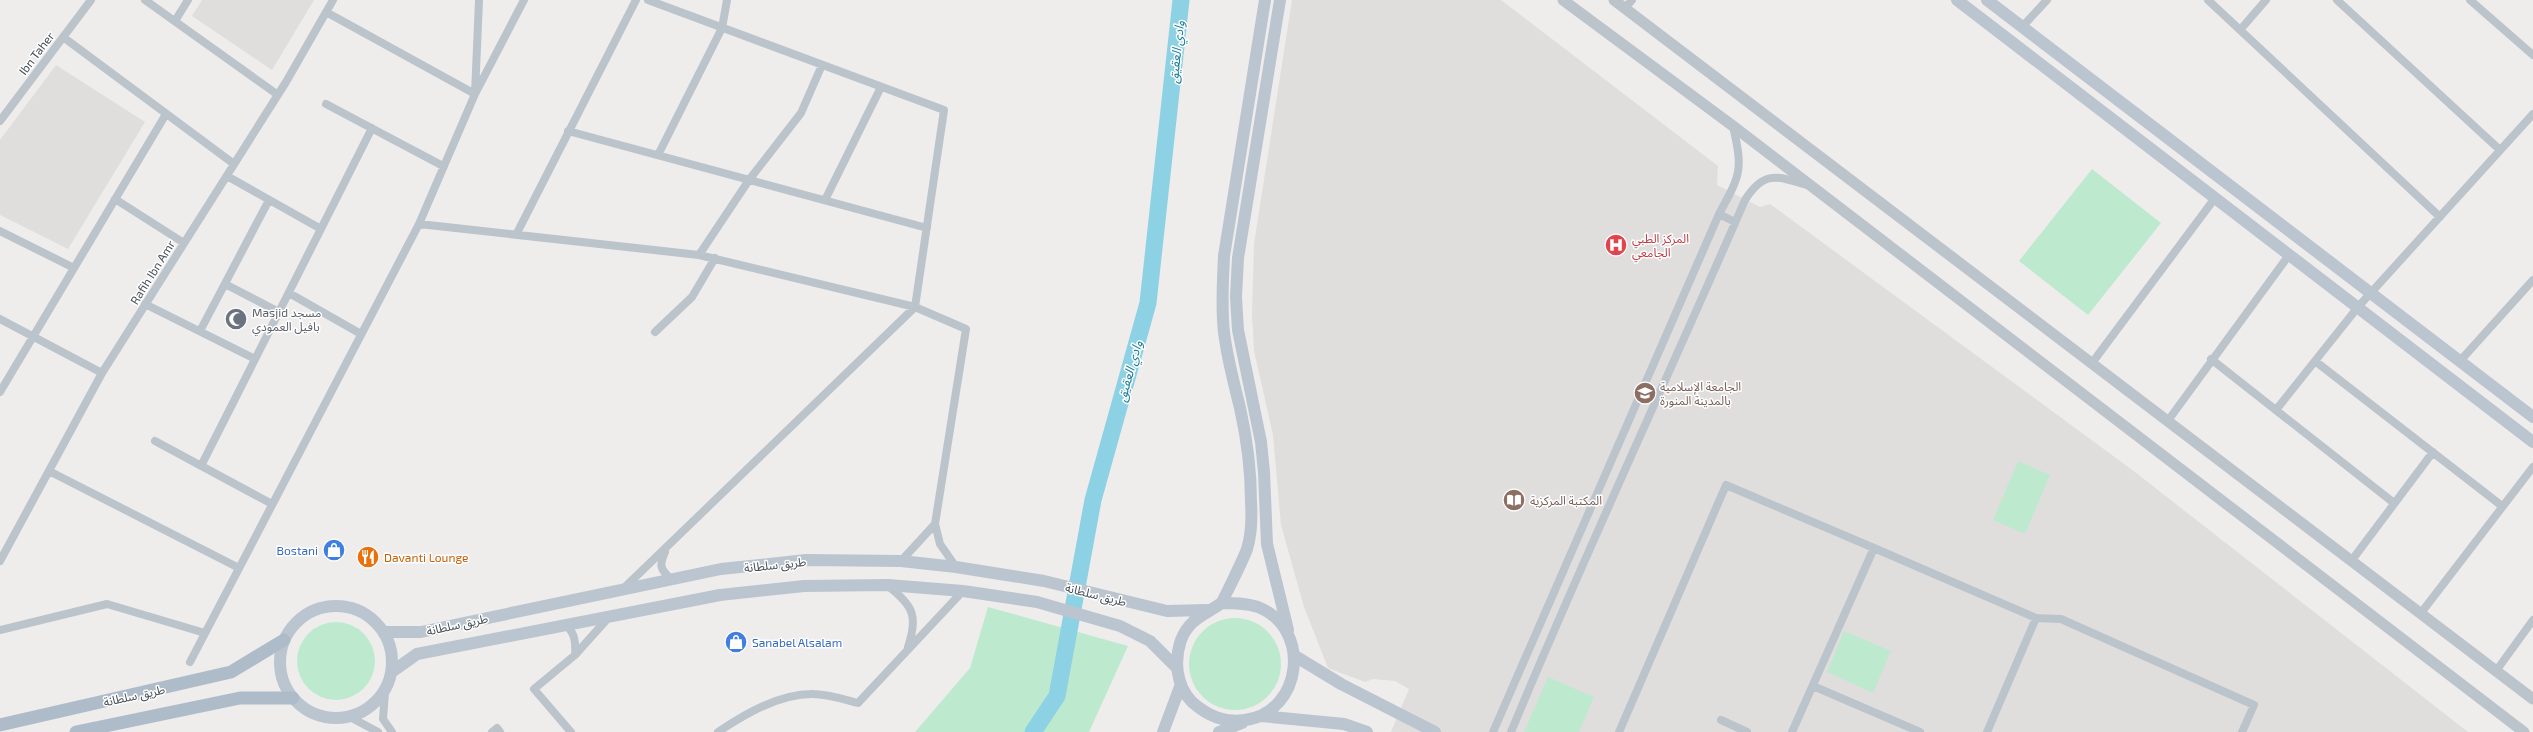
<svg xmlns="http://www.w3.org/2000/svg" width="2533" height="732" font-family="'Exo 2','Noto Sans Arabic',sans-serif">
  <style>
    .education { fill: #e0dddd }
    .green { fill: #bdeacf }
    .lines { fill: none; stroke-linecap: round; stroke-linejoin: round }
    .river { stroke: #8dd1e4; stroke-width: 17 }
    .minor { stroke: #bbc4cb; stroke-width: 8 }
    .tertiary { stroke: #bbc4cb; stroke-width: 11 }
    .secondary { stroke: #bbc5cf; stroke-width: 12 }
    .primary { stroke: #aebcc9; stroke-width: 13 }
    .labels { text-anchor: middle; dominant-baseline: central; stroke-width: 3; stroke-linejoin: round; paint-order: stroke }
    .street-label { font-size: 12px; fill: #464f58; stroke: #fff }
    .health-label { font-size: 12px; fill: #be3a42; stroke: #fff; text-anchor: start }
    .worship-label { font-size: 12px; fill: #5b616d; stroke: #fff; text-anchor: start }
    .education-label { font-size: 12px; fill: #785e54; stroke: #fff; text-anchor: start }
    .shop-label { font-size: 12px; fill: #366cbe; stroke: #fff; text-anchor: end }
    .food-label { font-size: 12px; fill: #c56008; stroke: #fff; text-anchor: start }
    .water-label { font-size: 13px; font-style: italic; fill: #177e9a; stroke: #fff }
  </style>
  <rect width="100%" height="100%" fill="#efecec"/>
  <path class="education" d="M202,0H314L272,70L192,16Z
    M1292,0H1501L1718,166L1717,185L1760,207L1770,204L2131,469L2468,732H1391L1409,689L1395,681L1373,679L1365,682L1328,668L1304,607L1281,525L1273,435L1254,351L1252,315L1254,244Z
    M56,65L145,122L68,249L0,215V140Z"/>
  <path class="green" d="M2092,169L2161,223L2088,315L2019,261Z
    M2018,461L2050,475L2025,534L1993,520Z
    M988,607L1128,646L1089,732H915L970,668Z
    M1189 664a46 46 0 1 1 92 0a46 46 0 1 1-92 0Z
    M297 661a39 39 0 1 1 78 0a39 39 0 1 1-78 0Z
    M1844,631L1891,651L1873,693L1827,672Z
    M1548,677L1594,697L1579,732H1524Z"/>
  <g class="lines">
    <path class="river" d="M1033,732L1057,696L1093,500L1148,303L1181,0"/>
    <path class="minor" d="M145,0L278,95
      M2208,0L2440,217
      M2337,0L2500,150
      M2470,0L2533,55
      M1625,8L1632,0
      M326,12L475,94L524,0
      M175,21L188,0
      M2022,27L2047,0
      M2240,30L2266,0
      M63,37L234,164
      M326,104L443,166
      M0,121L91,0
      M568,131L927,228
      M658,155L722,28L727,0
      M227,176L321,229
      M115,199L184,243
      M825,200L881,87
      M1719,214L1735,222
      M419,224L699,255L915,307L966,329L935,524L940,544L956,567
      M0,231L74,268
      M517,233L636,0
      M699,255L749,180L801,113L822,65
      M225,284L279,312
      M289,293L361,334
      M145,304L255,359
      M0,319L102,373
      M200,331L269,200
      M655,332L692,297L715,258
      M2211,359L2394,503
      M2315,361L2502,506
      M2460,361L2533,280
      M2092,363L2215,198
      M0,392L166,114
      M2276,410L2358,307L2533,114
      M2167,422L2289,255
      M155,441L272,504
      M201,466L372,128
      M49,471L239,568
      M665,552C659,566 660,569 671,579
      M2352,560L2433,452
      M0,561L102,373L286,82L333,0
      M901,561L935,524
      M888,586C914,606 918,617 908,647
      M623,589L915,307L944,110L648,0
      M2421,613L2533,467
      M565,624C575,633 576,642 575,655
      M0,630L107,604L205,633
      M190,662L419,224L475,94L479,0
      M2496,671L2533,620
      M1813,686L1920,732
      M385,692L383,719L392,732
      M350,717L378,732
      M1721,720L1747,732
      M492,732L497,728L500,732
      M571,732L534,689L575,655L609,617
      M718,732C745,714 779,694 812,694C828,694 843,699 858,703L963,591
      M1493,732L1719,214C1741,174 1743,170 1733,126
      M1511,732C1585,553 1668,378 1745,200C1764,170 1777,176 1807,185
      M1619,732L1726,485L1874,548
      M1792,732L1874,548L2036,618L2061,619L2254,705L2242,732
      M1987,732L2036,618"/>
    <path class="tertiary" d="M1563,0L1733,126L2524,732
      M1614,0L2533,699"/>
    <path class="secondary" d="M1280,0L1238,258L1236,297L1238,330L1261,442L1264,472L1267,544L1288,630
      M1957,0L2533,442
      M1987,0L2533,417
      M1222,603C1234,603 1246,603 1258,607C1312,628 1303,712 1245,720C1224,723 1208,716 1192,702C1176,686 1174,660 1181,640C1189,619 1203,616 1220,604C1223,602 1245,555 1247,549C1252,533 1252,518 1251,502C1251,470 1247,439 1240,408C1234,383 1227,358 1224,332C1221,307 1223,281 1224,256L1265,0
      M280 662a56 56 0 1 1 112 0a56 56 0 1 1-112 0Z
      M385,632H421L721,569L806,560L901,561L956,567L1044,581L1167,611L1207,610
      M1295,656L1341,684L1435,732
      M393,671L417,654L720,595L804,586L888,585L963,591L1037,602L1120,626L1150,641L1177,668
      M1261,716L1344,724L1367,732
      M1163,732L1181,684
      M1219,732L1242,723"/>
    <path class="primary" d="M0,725L231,672L284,640
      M76,732L240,698H293"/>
  </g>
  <defs>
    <g id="hospital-disc" transform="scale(1.15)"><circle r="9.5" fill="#e0444e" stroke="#fff"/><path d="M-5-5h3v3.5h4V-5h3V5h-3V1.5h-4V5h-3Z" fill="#fff"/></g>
    <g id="mosque-disc" transform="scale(1.15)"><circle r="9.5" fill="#6b7280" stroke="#fff"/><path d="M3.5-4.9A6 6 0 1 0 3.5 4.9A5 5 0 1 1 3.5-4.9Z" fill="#fff"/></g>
    <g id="university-disc" transform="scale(1.15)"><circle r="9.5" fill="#8d6e63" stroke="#fff"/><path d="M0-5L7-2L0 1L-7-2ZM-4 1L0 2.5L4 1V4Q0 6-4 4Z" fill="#fff"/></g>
    <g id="library-disc" transform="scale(1.15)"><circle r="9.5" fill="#8d6e63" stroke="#fff"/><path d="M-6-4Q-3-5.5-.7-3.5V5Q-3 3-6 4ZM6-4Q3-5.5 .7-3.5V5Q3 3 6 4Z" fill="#fff"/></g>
    <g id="shop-disc" transform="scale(1.15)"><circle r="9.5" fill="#3f7fe0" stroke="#fff"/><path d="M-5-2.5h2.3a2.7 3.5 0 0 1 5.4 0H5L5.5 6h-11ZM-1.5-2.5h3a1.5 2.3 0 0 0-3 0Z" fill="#fff"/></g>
    <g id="restaurant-disc" transform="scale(1.15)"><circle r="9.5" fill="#e8710a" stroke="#fff"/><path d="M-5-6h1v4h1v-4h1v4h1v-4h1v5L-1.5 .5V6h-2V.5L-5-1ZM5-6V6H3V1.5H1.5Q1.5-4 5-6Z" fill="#fff"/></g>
  </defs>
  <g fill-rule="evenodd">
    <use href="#hospital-disc" x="1616" y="245"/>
    <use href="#mosque-disc" x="236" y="319"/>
    <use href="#university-disc" x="1645" y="393"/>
    <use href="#library-disc" x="1514" y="500"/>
    <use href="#shop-disc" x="334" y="550"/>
    <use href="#restaurant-disc" x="368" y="557"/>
    <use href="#shop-disc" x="736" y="642"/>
  </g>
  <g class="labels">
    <g class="street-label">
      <text transform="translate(36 53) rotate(-53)">Ibn Taher</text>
      <text transform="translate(152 272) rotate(-58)">Rafih Ibn Amr</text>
      <text transform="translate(775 564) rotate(-6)">طريق سلطانة</text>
      <text transform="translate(1096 594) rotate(14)">طريق سلطانة</text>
      <text transform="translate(457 624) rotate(-12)">طريق سلطانة</text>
      <text transform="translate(134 695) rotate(-12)">طريق سلطانة</text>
    </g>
    <g class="health-label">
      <text x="1632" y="238">المركز الطبي<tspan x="1632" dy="14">الجامعي</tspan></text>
    </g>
    <g class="worship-label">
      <text x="252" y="312">Masjid مسجد<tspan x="252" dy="14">بافيل العمودي</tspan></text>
    </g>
    <g class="education-label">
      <text x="1660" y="386">الجامعة الإسلامية<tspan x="1660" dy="14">بالمدينة المنورة</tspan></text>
      <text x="1530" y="500">المكتبة المركزية</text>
    </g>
    <g class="shop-label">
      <text x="318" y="550">Bostani</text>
      <text x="752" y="642" text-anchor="start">Sanabel Alsalam</text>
    </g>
    <g class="food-label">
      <text x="384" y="557">Davanti Lounge</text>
    </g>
    <g class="water-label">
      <text transform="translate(1176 52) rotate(-84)">وادي العقيق</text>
      <text transform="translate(1129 371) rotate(-74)">وادي العقيق</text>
    </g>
  </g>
</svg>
